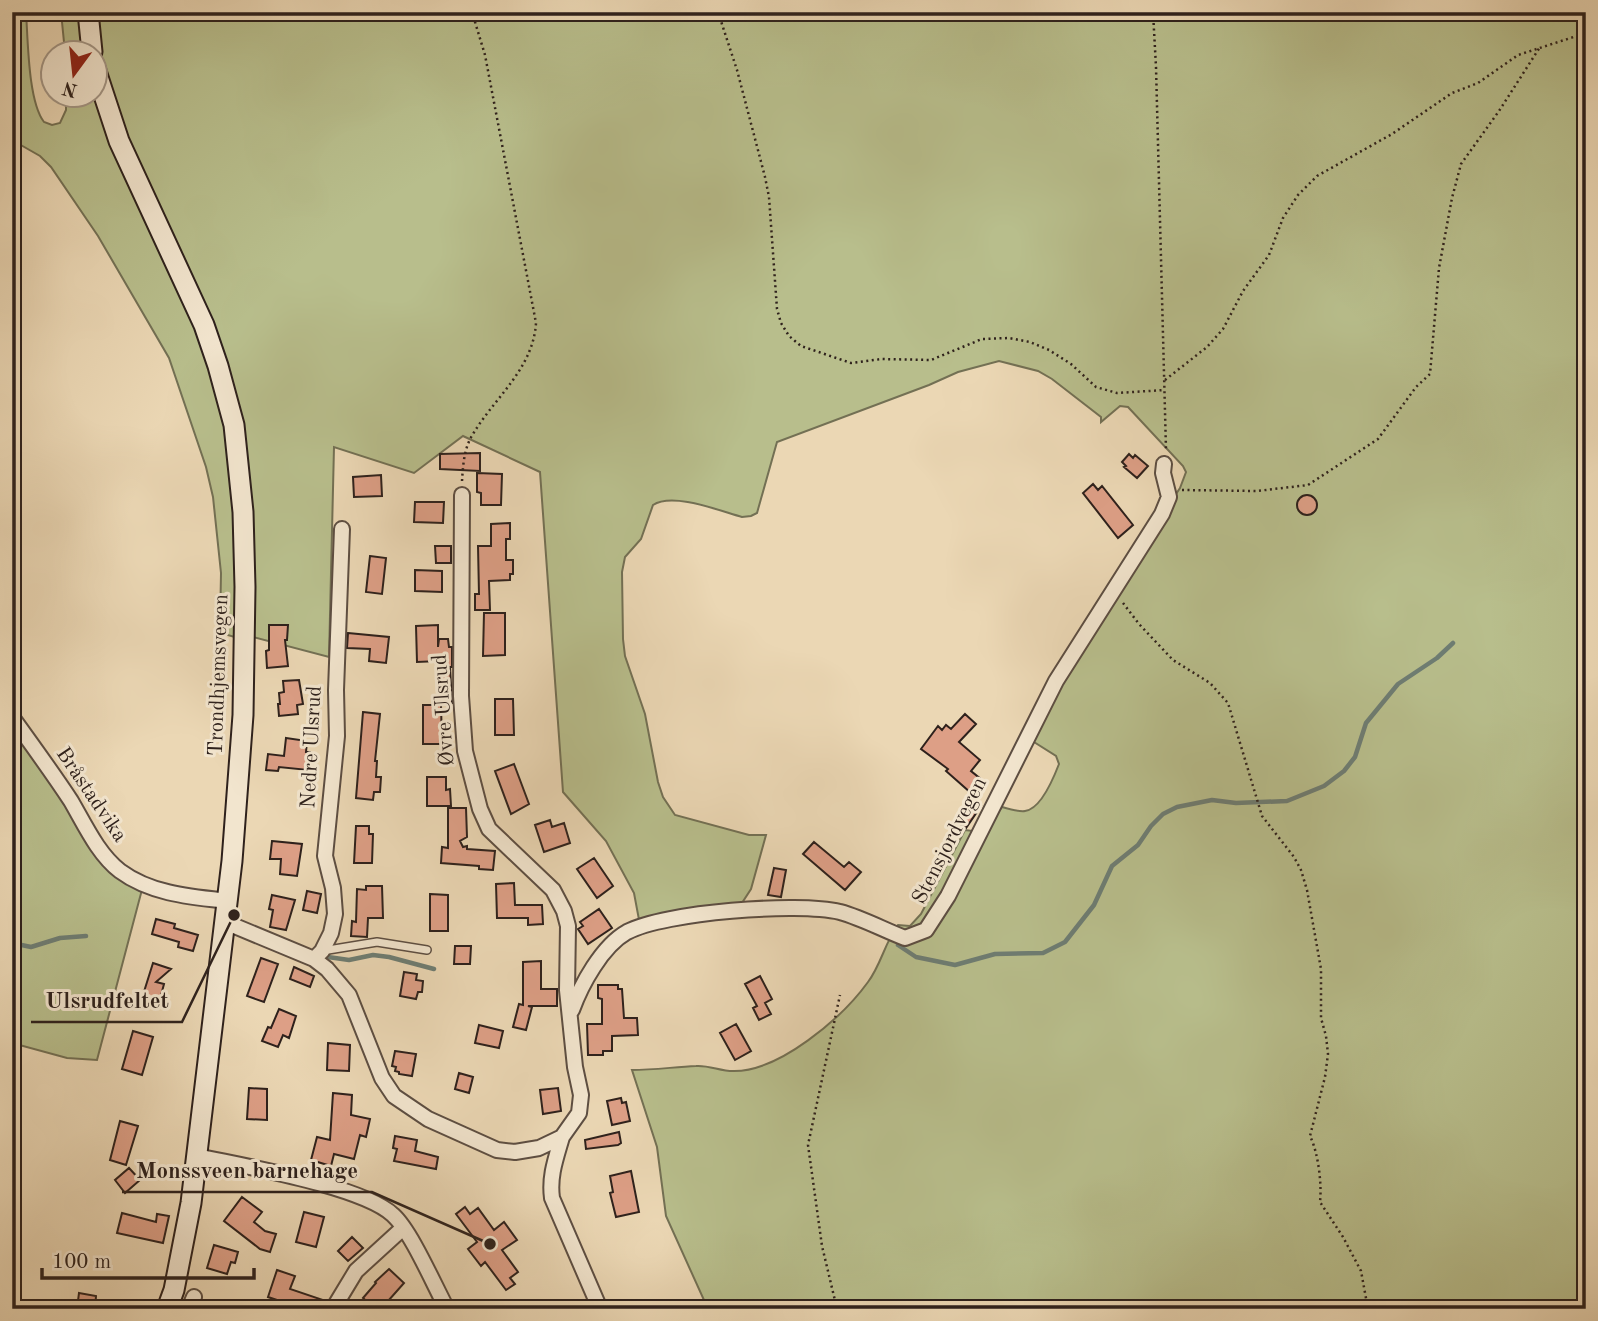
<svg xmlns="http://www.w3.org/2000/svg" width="1598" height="1321" font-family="'Old Standard TT',serif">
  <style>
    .green { fill: #b8be8c; stroke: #737054; stroke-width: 2 }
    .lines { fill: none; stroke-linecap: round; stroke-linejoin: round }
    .stream { stroke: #6e7d73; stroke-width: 4.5 }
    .building { fill: #dd9f86; stroke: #2e211c; stroke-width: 2 }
    .lane-casing { stroke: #5d4e42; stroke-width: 10 }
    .street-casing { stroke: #5d4e42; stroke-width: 18 }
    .secondary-casing { stroke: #2e211c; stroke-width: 23 }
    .path { stroke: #2e211c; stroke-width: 2.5; stroke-dasharray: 2 3.5; stroke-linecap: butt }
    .lane { stroke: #f2e5ce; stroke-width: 7 }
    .street { stroke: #f2e5ce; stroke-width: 14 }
    .secondary { stroke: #f2e5ce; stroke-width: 19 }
    .labels { text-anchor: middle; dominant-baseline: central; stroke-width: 6; stroke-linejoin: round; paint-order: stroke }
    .street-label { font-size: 21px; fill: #2e211c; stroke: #f2e5ce }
    .leader { fill: none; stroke: #2e211c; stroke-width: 2.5 }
    .callout-dot { fill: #2e211c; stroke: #f2e5ce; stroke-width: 2.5 }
    .callout-label { font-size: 23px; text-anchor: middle; font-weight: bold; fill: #2e211c; stroke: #f2e5ce; stroke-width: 6; stroke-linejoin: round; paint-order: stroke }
  </style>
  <rect width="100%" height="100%" fill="#ebd7b4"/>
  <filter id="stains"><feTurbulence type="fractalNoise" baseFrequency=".00286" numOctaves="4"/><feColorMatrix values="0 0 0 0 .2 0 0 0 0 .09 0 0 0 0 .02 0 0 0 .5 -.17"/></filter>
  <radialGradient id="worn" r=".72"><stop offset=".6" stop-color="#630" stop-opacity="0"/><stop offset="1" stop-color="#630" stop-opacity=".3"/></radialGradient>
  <path class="green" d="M12,12H26C28,40 28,101 44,122L52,125L60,123L66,110V95L94,94V52H65L61,12H1586V1309H708L666,1216L657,1147L632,1070C654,1070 674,1067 696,1066C709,1065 720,1071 733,1071C779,1072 842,1018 868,982C881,965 885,942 898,925L910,926L921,914L965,830L981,832L1002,807C1009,809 1019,812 1025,811C1041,809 1054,777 1059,764L1056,756L1026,737L1126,558L1152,530L1180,488L1186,472L1183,466L1128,407L1120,406L1101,422V417L1052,379L1038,371L999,361L958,372L929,385L777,442L757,513L751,516L742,517C720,511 673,492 653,505L641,539L625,557L622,572L623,639L625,656L645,714L658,782L663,797L675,815L749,835H766L751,889L738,909L640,925L634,893L606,841L563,792L540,472L463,436L414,473L334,447L329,657L249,636L238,638L224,634L220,627L221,573L213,497L206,467L169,358L98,236L51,167L40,156L12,140Z
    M12,718L89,842L144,882L97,1060L67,1058L12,1043Z"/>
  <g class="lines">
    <path class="stream" d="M12,943L31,947L60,938L86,936
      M898,945L916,957L955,965L995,954L1043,953L1065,942L1094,905L1112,866L1138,845L1151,826L1163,814L1177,807L1212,800L1236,803L1287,801L1324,786L1344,771L1355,757L1366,723L1398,684L1437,658L1453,643
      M328,957L349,960L373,955L389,957L434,969"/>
  </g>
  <path class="building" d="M480,453V471L440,469V454Z
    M1129,454L1133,458L1135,455L1148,466L1137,478L1124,467L1126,466L1122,462Z
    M477,473L502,474L501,505H481V493L477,492Z
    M381,475L382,496L354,497L353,477Z
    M1093,484L1098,490L1102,486L1133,525L1118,538L1083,493Z
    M1297 505a10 10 0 1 1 20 0a10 10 0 1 1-20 0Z
    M415,502H444L443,523L414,522Z
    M510,523V539H506V560H513V574H510V580L489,581L490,610H475V594H479L478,546H491V524Z
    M435,546H451V563H436Z
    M370,556L386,558L382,594L366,592Z
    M415,570L442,571V592L415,591Z
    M484,613H505V655L483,656Z
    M269,625H288L287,640H285L288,666L267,668L266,651L269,650Z
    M438,625V647L439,639H448L449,647H452V667H450L452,703L438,704L439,661L417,662L416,626Z
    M348,633L389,637L386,663L369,661L370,649L347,648Z
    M299,680L303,704L297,705L298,714L279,716L278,704H280L279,693L284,692L283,681Z
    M495,699H513L514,735H495Z
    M423,705H441L442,744H423Z
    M363,712L380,714L375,761H377L376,777H381L380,792H374L373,800L356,798Z
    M965,714L976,724L959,742L980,760L971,771L982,780L971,793L946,771L948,769L921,749L938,726L942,730L946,725L951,729Z
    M286,738L307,741L306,752H310L308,770L279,767L278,771L266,770L268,754L284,756Z
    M514,764L529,804L511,814L495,771Z
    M427,777H446V790L450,789L451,806H427Z
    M971,799L981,806L966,828L956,821Z
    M448,808H466L467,837L460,841L463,847L467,846V849L495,851L493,870L479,869V866L441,863L442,847L448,848Z
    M550,820L552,827L564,823L570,843L544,852L535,825Z
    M356,826H369V834H373L372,863H354Z
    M272,841L302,844L297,876L280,874L281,859H270Z
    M814,842L844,867L849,862L861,872L845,890L803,854Z
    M594,858L613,886L597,898L577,869Z
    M774,868L786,870L781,897L768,895Z
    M514,883L515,905H542L543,924L528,925V918H497L496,884Z
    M366,886H382L383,918H368L367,937L351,936L352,921L356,922L357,889L366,890Z
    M307,891L321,894L317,913L303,910Z
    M430,894L448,895V931H430Z
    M272,895L295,900L286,930L270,927L273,910L269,909Z
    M599,909L612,928L588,944L578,929L583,926L580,922Z
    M156,919L175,924L174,928L198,935L193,951L178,947L179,942L152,934Z
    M455,946H471L470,964H454Z
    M261,958L278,964L264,1002L247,996Z
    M541,961V989H557V1006H528L532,1007L526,1030L513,1027L519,1004L523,1005V962Z
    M153,963L171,969L156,982L164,984L159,1003L142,998Z
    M294,967L314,976L310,987L290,979Z
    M404,972L417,974L416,980L423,981L422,992H418L416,999L400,996Z
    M760,976L772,999L765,1003L771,1014L759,1020L753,1008L757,1006L745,984Z
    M598,985H618V989H622L624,1018H637L638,1035L612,1036V1051H603V1055H588L587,1024H602V999L598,998Z
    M279,1009L296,1016L289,1038L283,1035L278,1047L262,1041L268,1027L271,1028Z
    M736,1024L751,1051L735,1060L720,1033Z
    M479,1025L503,1031L499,1048L475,1043Z
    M133,1031L153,1037L142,1075L122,1069Z
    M328,1043L350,1045L349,1071L327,1070Z
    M395,1051L416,1054L412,1076L399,1074V1072L395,1071L396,1067L392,1066Z
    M459,1073L473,1077L469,1093L455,1089Z
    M249,1088L267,1089V1120L247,1119Z
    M558,1088L561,1111L543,1114L540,1090Z
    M333,1093L352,1095L351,1115L370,1119L366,1137L360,1135L354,1159L334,1154L331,1166L311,1160L317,1137L330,1140Z
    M621,1098L622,1103L626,1102L630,1121L612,1125L607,1101Z
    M120,1121L138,1126L126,1165L110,1160Z
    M619,1132L621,1143L618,1145L586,1149L585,1140Z
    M395,1136L417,1140L415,1151L438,1157L436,1169L394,1161L397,1149L393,1148Z
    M129,1168L140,1180L125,1193L115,1180Z
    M631,1171L639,1212L616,1217L610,1193L613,1192L610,1176Z
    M242,1197L262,1212L254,1222L265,1231L276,1234L270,1252L260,1249L224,1221Z
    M465,1207L470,1214L478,1208L494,1230L504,1222L517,1240L502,1250L518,1272L510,1278L515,1284L506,1290L485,1262L481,1266L468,1249L477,1242L456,1214Z
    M304,1212L324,1217L316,1247L296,1242Z
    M122,1213L156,1222L157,1214L169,1216L163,1243L117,1233Z
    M352,1237L363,1248L348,1261L338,1251Z
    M214,1245L238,1252L235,1263L231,1262L227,1274L207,1268Z
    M389,1269L404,1283L381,1309H375L363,1298L376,1283L375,1282Z
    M277,1270L295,1276L290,1289L326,1301L323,1309H304L268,1297Z
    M79,1293L96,1296L95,1309H77Z"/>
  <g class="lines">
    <g class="lane-casing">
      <path id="lane" d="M322,951L377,942L427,950"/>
    </g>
    <g class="street-casing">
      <path id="street" d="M12,717C32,745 52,772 71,801C85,825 98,854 120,871C151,894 191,897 228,901
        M225,922L314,959L327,969L349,995L382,1078L394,1096L428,1119L497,1150L515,1152L539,1148L562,1137L579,1113L581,1095L575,1067L567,990L568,926L564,911L553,890L489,829L480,809L465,751L461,696L462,495
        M314,959L322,951L331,933L335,914L333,888L325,856L337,736L336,690L342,529
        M572,1010C581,985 602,946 627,932C665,912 797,902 840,912C862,918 884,930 905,938L926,930L948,896L1056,681L1162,514L1169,497L1163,473L1164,464
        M562,1137C556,1158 549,1176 552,1198L600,1309
        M197,1156C242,1166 362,1186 393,1215C411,1231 434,1285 447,1309
        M189,1309L194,1297
        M333,1309L356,1271L403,1228"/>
    </g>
    <g class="secondary-casing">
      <path id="secondary" d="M88,12L92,52
        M94,65L119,141L204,325L218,366L234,425L243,512L245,587L243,715L232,861L191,1203L174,1290L167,1309"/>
    </g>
    <path class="path" d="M718,12L737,70L765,177L769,197L777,309L781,323L789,336L801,346L851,363L882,359L931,360L982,339L1009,338L1030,342L1049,350L1071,364L1096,387L1117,393L1165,390
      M1153,12L1156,67L1166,450
      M1165,380L1207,347L1223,329L1243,291L1269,255L1283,218L1298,195L1317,176L1392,134L1452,93L1478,83L1518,55L1586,33
      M462,481C463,465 464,448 473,434C495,397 533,369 536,323L485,55L472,12
      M1182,490L1257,491L1308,485L1378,439L1416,387L1430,374L1439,268L1452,198L1461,164L1499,111L1540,47
      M1123,603L1139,624L1173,660L1210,683L1228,703L1262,816L1294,857L1301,870L1307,890L1321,969V1018L1326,1036L1328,1054L1325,1077L1310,1136C1318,1152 1322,1183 1320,1202L1343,1237L1361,1271L1368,1309
      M837,1309L822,1246L808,1145L840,995"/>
    <use href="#lane" class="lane"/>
    <use href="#street" class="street"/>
    <use href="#secondary" class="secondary"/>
  </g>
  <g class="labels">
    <g class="street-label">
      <text transform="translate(219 675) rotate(-88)">Trondhjemsvegen</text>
      <text transform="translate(444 710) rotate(-94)">Øvre Ulsrud</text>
      <text transform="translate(312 747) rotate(-87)">Nedre Ulsrud</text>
      <text transform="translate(91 795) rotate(56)">Bråstadvika</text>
      <text transform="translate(950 841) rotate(-63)">Stensjordvegen</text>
    </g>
  </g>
  <path class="leader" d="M234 915L182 1022H31M490 1244L372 1192H122"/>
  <g class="callout-dot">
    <circle cx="234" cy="915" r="7"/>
    <circle cx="490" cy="1244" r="7"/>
  </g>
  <g class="callout-label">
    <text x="107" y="1008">Ulsrudfeltet</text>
    <text x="247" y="1178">Monssveen barnehage</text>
  </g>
  <rect width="1598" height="1321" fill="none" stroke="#ebd7b4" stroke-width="42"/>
  <rect x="14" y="14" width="1570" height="1293" fill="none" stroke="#2e211c" stroke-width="3.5"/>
  <rect x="21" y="21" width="1556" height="1279" fill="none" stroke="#2e211c" stroke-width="2"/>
  <g transform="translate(74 74) rotate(195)"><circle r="33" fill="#f2e5ce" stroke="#a49787" stroke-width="2"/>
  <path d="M0-5L12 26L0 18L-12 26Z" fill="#8f2418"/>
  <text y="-10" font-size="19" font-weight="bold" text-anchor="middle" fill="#2e211c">N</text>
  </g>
  <path d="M42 1268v10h212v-10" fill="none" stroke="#2e211c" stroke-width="3.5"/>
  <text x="52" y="1268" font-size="21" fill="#2e211c" stroke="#f2e5ce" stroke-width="5" paint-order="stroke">100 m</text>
  <rect width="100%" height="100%" filter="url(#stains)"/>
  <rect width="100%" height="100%" fill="url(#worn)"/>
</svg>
